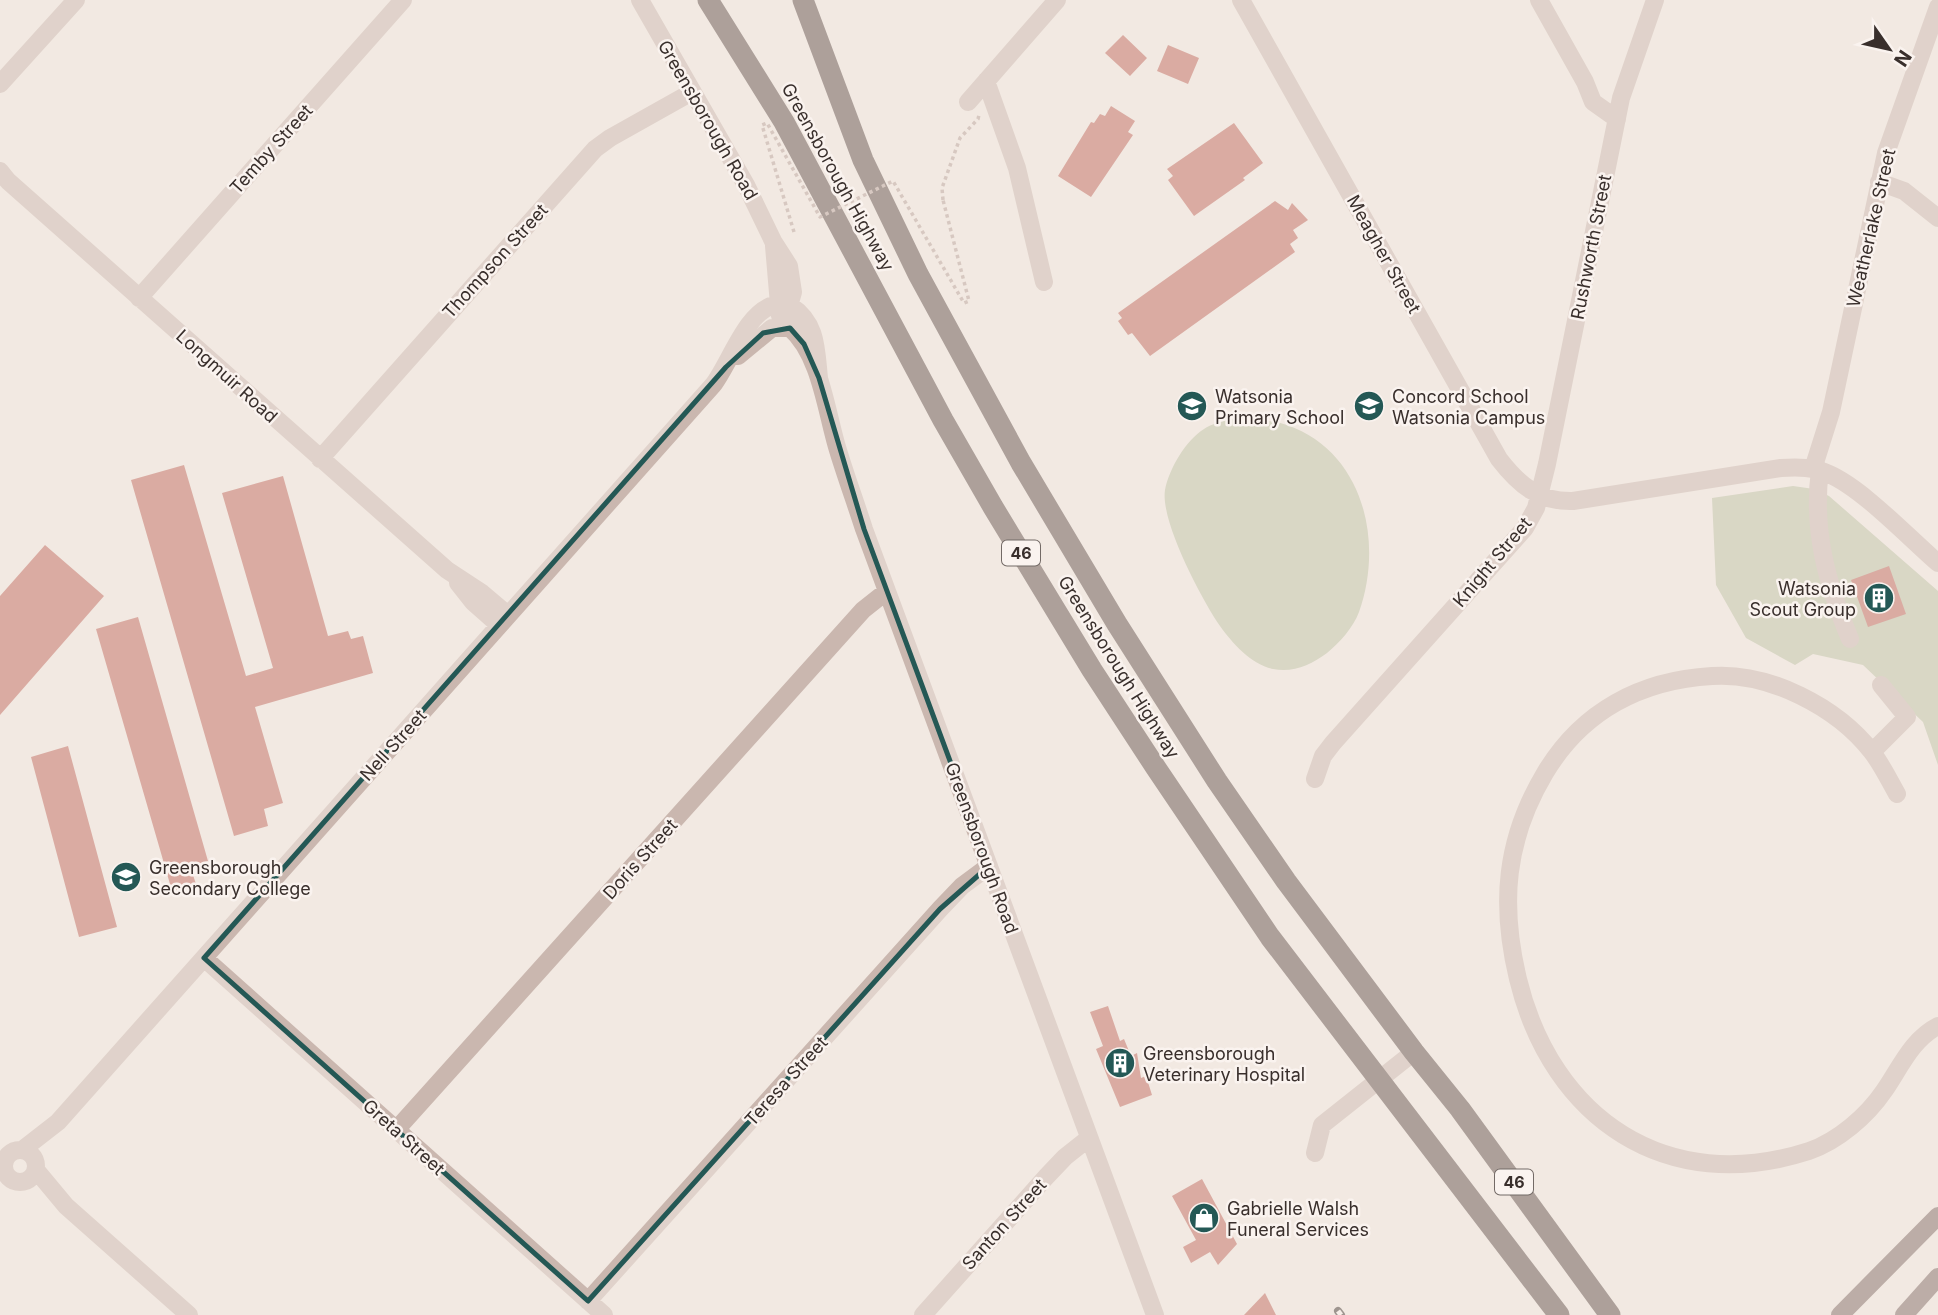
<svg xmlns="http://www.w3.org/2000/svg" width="1938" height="1315" font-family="Inter,sans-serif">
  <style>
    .green { fill: #bac0a3 }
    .building { fill: #bc6156 }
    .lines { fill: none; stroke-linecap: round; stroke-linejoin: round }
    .path { stroke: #b6a199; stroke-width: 3.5; stroke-dasharray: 3.5 3.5; stroke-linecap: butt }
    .minor { stroke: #cab7af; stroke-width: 18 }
    .major { stroke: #7a645f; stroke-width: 18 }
    .highway { stroke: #594844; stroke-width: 21 }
    .rail-casing { stroke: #392f2c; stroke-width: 8 }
    .rail { stroke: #faf3ef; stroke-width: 5; stroke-dasharray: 16; stroke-linecap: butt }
    .path-bridge { stroke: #b6a199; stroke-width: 3.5; stroke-dasharray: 3.5 3.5; stroke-linecap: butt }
    .marked { fill: none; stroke: #245855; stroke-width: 5; stroke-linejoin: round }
    .labels { text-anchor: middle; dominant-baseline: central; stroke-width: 5; stroke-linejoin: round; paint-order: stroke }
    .shield { fill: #faf3ef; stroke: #736a66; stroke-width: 2 }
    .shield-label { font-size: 16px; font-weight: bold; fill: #392f2c }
    .street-label { font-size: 18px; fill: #392f2c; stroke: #faf3ef }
    .poi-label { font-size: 18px; fill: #392f2c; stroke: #faf3ef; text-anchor: start }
  </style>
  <rect width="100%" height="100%" fill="#f2e9e2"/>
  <path class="green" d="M1229,419C1249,419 1268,419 1287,425C1364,452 1384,542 1359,612C1353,628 1340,642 1327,653C1311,665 1293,673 1273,669C1252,665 1232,643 1220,626C1202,600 1160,521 1165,490C1169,469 1186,440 1204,429C1211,424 1221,422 1229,419Z
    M1793,486L1814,489L1829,496L1938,591V765L1923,722L1863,665L1813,654L1795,665L1746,638L1716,585L1712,498Z"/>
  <path class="building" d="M1123,35L1147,58L1130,76L1105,53Z
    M1168,45L1199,58L1188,84L1157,71Z
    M1111,106L1135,121L1128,132L1133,135L1091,197L1058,176L1091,122L1094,123L1100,114L1105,116Z
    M1234,123L1263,163L1243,178L1245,180L1194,216L1168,180L1173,176L1167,169Z
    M1275,201L1288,210L1292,203L1308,220L1293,230L1298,238L1290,244L1295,252L1150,356L1132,333L1128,335L1118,321L1122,318L1118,313Z
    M184,465L246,676L273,668L222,493L283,476L328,636L348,631L351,639L363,636L373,673L255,707L283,803L264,809L268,826L234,836L131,480Z
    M45,545L104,596L0,715V596Z
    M1889,566L1906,614L1868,627L1851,580Z
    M138,617L208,861L190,866L196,884L172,891L96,629Z
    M68,746L117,927L79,937L31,757Z
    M1108,1006L1120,1041L1124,1039L1131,1056L1137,1053L1141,1078L1146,1076L1152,1095L1120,1107L1096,1049L1103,1046L1090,1012Z
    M1202,1179L1237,1244L1218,1265L1210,1252L1191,1263L1183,1247L1196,1240L1172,1196Z
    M1265,1293L1276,1315H1244Z"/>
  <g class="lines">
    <path class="path" d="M943,200L942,188L960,138L978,119L979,115"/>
    <path class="minor" d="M640,0L746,185L773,241L789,266L793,292L786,317
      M1241,0L1499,459C1519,485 1539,502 1573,501L1781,468C1798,467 1814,467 1829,474C1863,489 1909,538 1938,563
      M1539,0L1585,82L1593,102L1617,119
      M986,81L1017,168L1044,282
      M0,84L76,0
      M968,102L1057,0
      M0,171L8,181L447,570L482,593L508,615
      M1879,182L1904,191L1938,218
      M774,246L780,316
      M139,298L403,0
      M738,356L772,328H790C820,354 826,410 837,447C845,474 855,501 864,529L1155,1315
      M320,459L595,149L610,138L692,92
      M1813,469L1831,412L1886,153L1938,7
      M1820,470C1812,530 1827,584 1850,639
      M458,583L473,602L499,625
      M1872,752L1907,717L1881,685
      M1315,779L1323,756L1333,743L1525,528L1536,508L1547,464L1621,98L1655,0
      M1897,794C1889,780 1882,765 1872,752C1837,707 1769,672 1712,676C1641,680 1582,711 1545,773C1505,840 1500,904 1518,979C1552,1119 1667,1197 1809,1151C1838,1141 1867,1116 1884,1091C1900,1068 1912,1039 1938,1026
      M204,958L604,1315
      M396,1130L863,610L887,591
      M4 1166a16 16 0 1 1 32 0a16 16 0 1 1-32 0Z
      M22,1150L58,1122L713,385C730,363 746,312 774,305C779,304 785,305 791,306C817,323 816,349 819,378
      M1315,1153L1322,1125L1414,1052
      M36,1170L66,1206L189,1315
      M588,1301L940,909L962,886L989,866
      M923,1315L1046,1177L1065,1157L1089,1138"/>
    <path class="major" d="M1840,1315L1938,1216
      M1904,1315L1938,1277"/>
    <path class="highway" d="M708,0L784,122L943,420L993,507L1092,670L1156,768L1270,937L1559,1315
      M803,0L863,160L918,274L1021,463L1117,624L1217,781L1286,881L1414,1052L1460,1109L1610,1315"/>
    <g class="rail-casing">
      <path id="rail" d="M1338,1311L1341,1315"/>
    </g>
    <use href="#rail" class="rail"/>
    <path class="path-bridge" d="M794,232L762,125L767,123L820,217L893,181L964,303L969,301L943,200"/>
  </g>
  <path d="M0 0H1938V1315H0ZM790,328L804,344L819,378L864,529L989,866L940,909L588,1301L204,958L726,367L763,333Z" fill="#f2e9e2" fill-opacity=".55" fill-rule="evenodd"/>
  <path class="marked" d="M790,328L804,344L819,378L864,529L989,866L940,909L588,1301L204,958L726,367L763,333Z"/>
  <defs>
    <g id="school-disc" transform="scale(1.575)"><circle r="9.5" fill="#245855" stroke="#faf3ef"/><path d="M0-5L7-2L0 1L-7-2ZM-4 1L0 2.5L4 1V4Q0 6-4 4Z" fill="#fff"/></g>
    <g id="building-disc" transform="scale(1.575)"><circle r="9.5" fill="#245855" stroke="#faf3ef"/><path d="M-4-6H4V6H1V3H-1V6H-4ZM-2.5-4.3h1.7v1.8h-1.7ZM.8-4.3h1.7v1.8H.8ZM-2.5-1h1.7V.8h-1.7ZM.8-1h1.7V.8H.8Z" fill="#fff"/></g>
    <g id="shop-disc" transform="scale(1.575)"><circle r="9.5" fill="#245855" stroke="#faf3ef"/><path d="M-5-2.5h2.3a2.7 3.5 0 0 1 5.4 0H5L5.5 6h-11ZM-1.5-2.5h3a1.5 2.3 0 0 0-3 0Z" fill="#fff"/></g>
  </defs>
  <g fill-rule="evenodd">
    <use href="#school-disc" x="1192" y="406"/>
    <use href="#school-disc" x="1369" y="406"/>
    <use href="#building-disc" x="1879" y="598"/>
    <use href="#school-disc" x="126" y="877"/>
    <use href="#building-disc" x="1120" y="1063"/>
    <use href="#shop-disc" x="1204" y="1218"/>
  </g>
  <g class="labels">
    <g class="shield">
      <rect x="1002" y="540.5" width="38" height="25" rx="5"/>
      <rect x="1495" y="1169.5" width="38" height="25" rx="5"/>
    </g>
    <g class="shield-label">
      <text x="1021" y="553">46</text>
      <text x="1514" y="1182">46</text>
    </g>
    <g class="street-label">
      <text transform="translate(708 120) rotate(60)">Greensborough Road</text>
      <text transform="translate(271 149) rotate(-48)">Temby Street</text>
      <text transform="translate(838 177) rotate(61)">Greensborough Highway</text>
      <text transform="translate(1871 228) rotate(-77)">Weatherlake Street</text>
      <text transform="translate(1591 247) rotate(-79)">Rushworth Street</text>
      <text transform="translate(1384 254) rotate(61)">Meagher Street</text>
      <text transform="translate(495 261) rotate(-48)">Thompson Street</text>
      <text transform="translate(227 376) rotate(42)">Longmuir Road</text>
      <text transform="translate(1492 562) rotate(-50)">Knight Street</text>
      <text transform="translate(1119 667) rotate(58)">Greensborough Highway</text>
      <text transform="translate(393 745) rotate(-48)">Nell Street</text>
      <text transform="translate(982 848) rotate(70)">Greensborough Road</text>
      <text transform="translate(640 859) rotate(-48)">Doris Street</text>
      <text transform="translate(786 1081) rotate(-48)">Teresa Street</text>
      <text transform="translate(404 1137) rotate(42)">Greta Street</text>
      <text transform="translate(1004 1224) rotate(-48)">Santon Street</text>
    </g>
    <g class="poi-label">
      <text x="1215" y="396">Watsonia<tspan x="1215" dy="21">Primary School</tspan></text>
      <text x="1392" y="396">Concord School<tspan x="1392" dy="21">Watsonia Campus</tspan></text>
      <text x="1856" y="588" text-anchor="end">Watsonia<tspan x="1856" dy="21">Scout Group</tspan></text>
      <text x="149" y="867">Greensborough<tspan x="149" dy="21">Secondary College</tspan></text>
      <text x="1143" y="1053">Greensborough<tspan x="1143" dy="21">Veterinary Hospital</tspan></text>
      <text x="1227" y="1208">Gabrielle Walsh<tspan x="1227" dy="21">Funeral Services</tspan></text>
    </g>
  </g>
  <g transform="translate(1889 49) rotate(124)" stroke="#faf3ef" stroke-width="5" paint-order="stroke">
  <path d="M0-5L12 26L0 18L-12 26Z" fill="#392f2c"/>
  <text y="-10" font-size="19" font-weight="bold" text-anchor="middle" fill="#392f2c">N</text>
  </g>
</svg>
